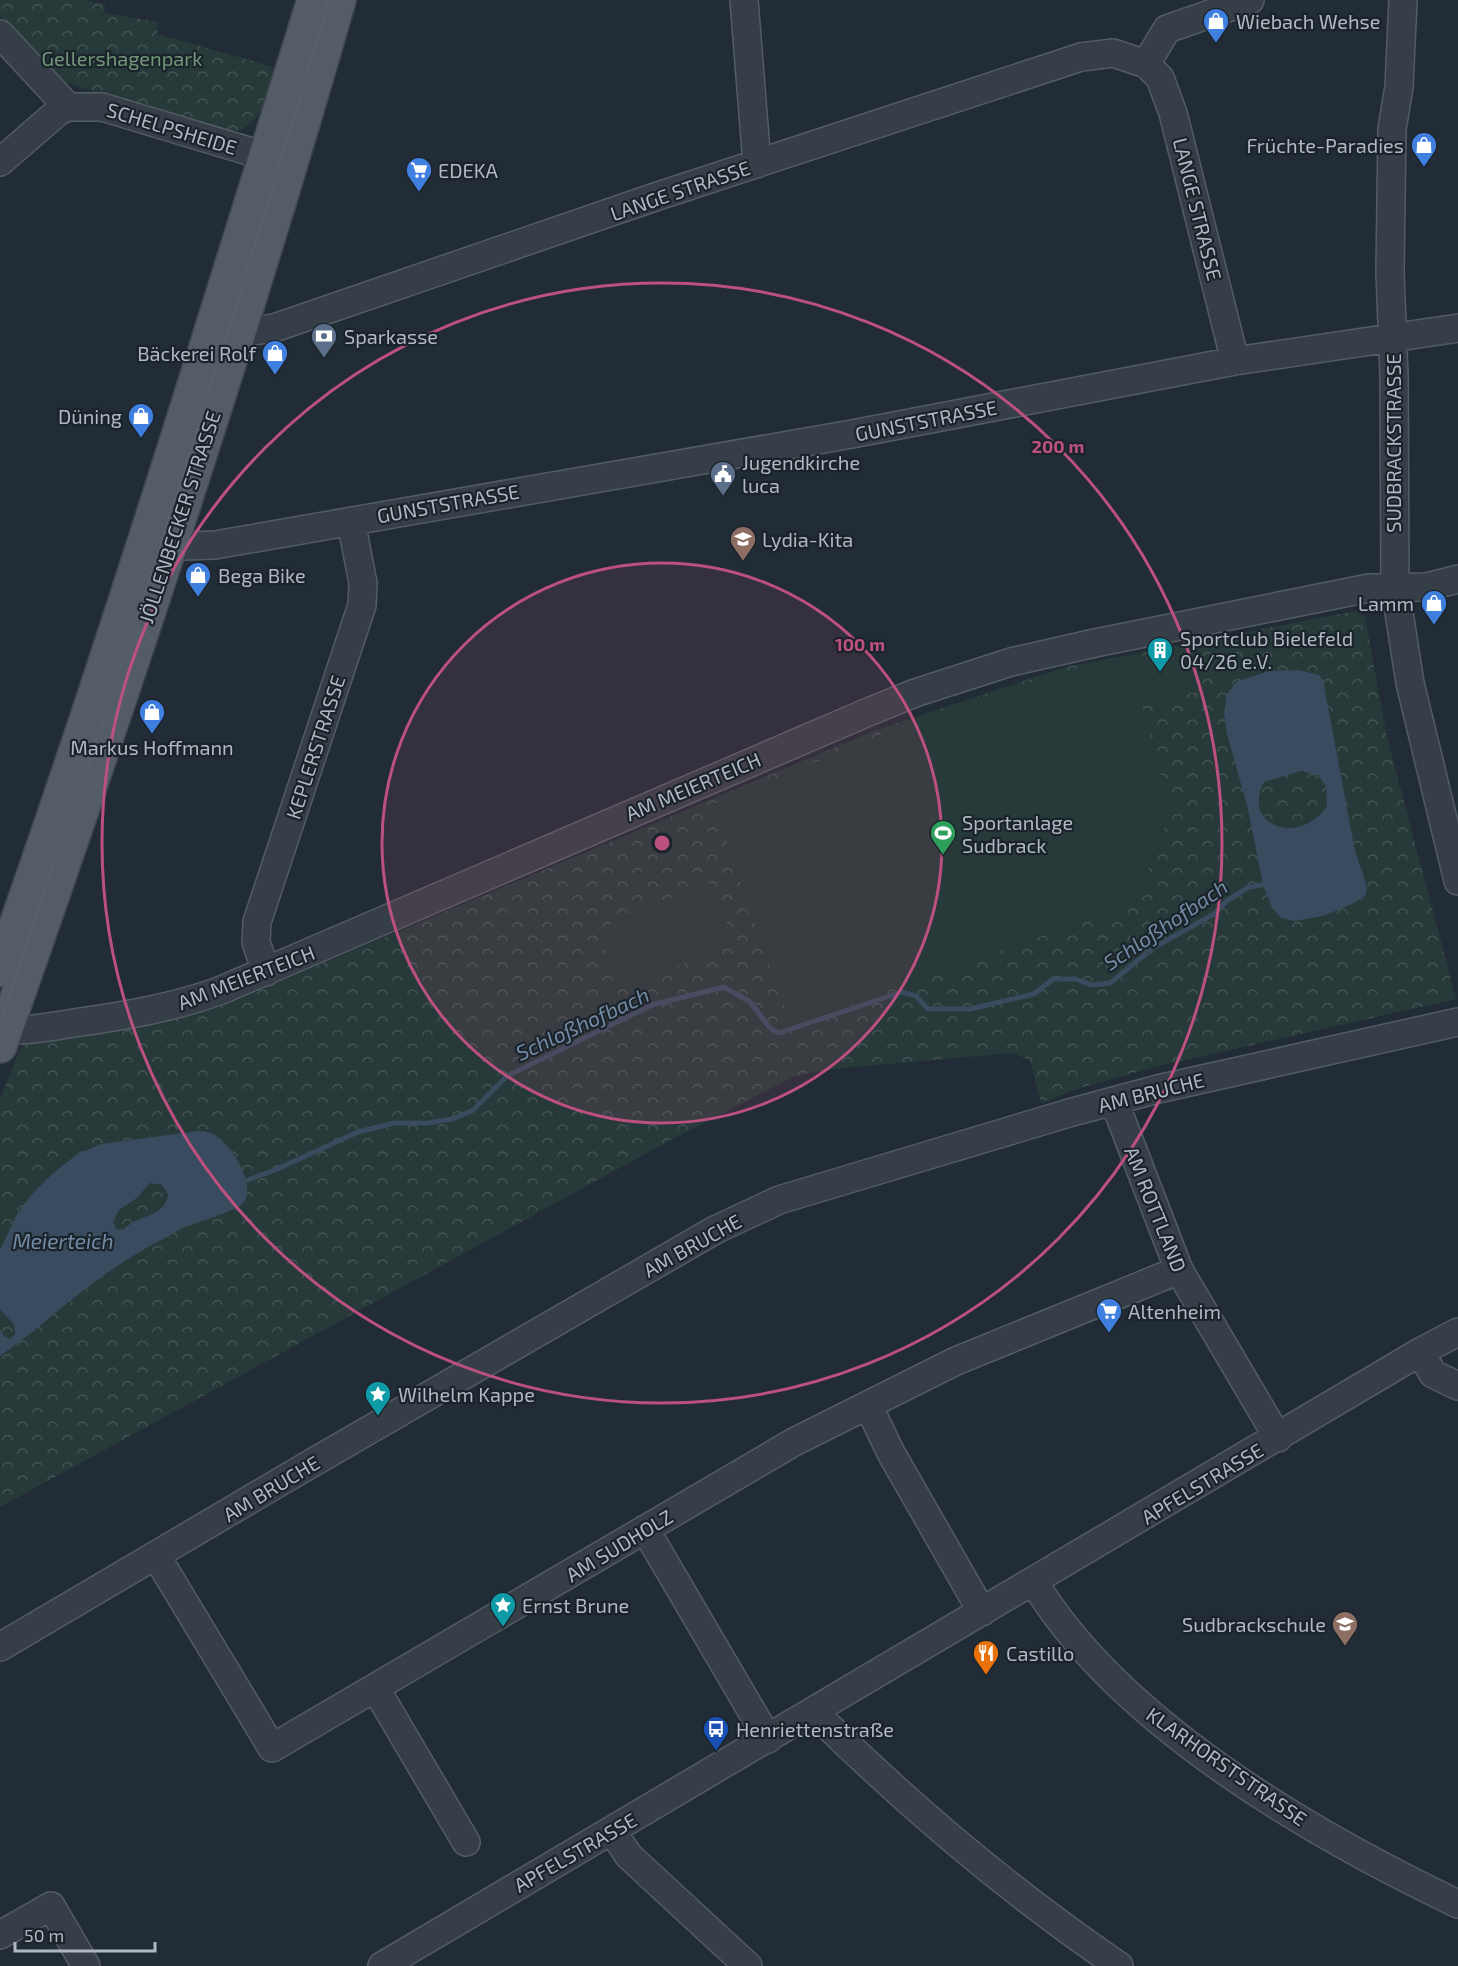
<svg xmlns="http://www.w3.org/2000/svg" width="1458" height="1966" font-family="'Exo 2',sans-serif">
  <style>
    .forest { fill: url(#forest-crowns) }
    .garden { fill: #273a39 }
    .water { fill: #394b5e; fill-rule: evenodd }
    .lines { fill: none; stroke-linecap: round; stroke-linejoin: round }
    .stream { stroke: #394b5e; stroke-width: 5 }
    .minor-casing { stroke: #535c64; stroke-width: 30 }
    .major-casing { stroke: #3f4750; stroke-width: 36 }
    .minor { stroke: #363e47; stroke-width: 27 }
    .major { stroke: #545d67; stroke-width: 33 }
    .tram { stroke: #58626d; stroke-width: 1.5 }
    .ring { fill: none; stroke: #bc507f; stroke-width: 3 }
    .labels { text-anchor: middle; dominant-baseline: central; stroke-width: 4.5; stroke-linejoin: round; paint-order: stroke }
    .poi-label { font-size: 20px; fill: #b0b9c3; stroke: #1b232b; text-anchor: start }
    .park-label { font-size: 20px; fill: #719678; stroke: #1b232b }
    .street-label { font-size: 20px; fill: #b0b9c3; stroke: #1b232b }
    .water-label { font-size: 21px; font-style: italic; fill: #738ba4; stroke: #1b232b }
    .centre { fill: #bc507f; stroke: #1b232b; stroke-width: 3 }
    .ring-label { font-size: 18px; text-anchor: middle; font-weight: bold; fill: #bc507f; stroke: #1b232b; stroke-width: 4.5; stroke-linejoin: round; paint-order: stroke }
  </style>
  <defs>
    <pattern id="forest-crowns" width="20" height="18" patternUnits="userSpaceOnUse" patternTransform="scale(1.5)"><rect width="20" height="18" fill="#273a39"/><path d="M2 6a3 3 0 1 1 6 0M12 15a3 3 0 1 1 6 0" fill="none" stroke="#445454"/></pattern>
  </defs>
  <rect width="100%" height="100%" fill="#222c36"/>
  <path class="forest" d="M0,0H83L105,4L104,13L158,22L157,34L277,68C268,97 261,133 223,132L65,82L0,16Z
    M1356,611L1365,617L1387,737L1456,999L1159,1066L1079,1088L1041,1103L1030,1060L1012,1053L832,1069L795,1076L669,1141L0,1507V1099L24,1040L41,1042L139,1027L212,1010L876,730L1066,667Z"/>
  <path class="garden" d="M1194,646L1204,690L1142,705L1171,811L1136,902L791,1026L714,804L890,731L977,699L1078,668Z
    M710,883L735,943L622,989L598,929Z"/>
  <path class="water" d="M1298,670L1319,675L1323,680L1355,851L1367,887L1365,896L1352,904L1323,916L1294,921L1281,918L1272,908L1263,885L1248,809L1227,734L1224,713L1227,694L1236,682L1269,671ZM1301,771L1318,775L1326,787L1327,806C1298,848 1241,825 1264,782Z
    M198,1131C204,1131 210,1132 215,1135C232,1147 256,1182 244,1202C239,1211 192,1223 179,1230C153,1244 128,1258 104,1275C68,1300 37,1331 0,1356V1329L4,1336L10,1339L15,1334L14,1324L0,1310V1250L16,1216L30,1196L51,1175L76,1155L101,1144ZM150,1183L162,1185L168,1194C166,1217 137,1215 124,1229L117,1230L113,1222L119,1210L137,1198Z"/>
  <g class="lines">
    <path class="stream" d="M242,1182L275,1170L358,1132L394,1123H428L452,1119L472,1111L507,1076L556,1052L652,1005L724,987L750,1002L770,1028L779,1033L902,992L916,996L928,1009H970L1034,994L1053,979H1075L1092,985L1110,983L1153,948L1214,914L1228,900L1249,887L1268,884"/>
    <g class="minor-casing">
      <path id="minor" d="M744,0L757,164
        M1403,0L1399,87L1392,129L1390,273L1394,375L1395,587L1410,683L1458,881
        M0,34L68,107
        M1146,64L1160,78L1173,113L1235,361
        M0,162L59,111L68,107H102L285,162
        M223,323L254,331L274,328L655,197L1081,57L1113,53L1146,64L1167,29L1250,0
        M152,536L183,546L215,545L852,434L1235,361L1458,328
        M266,972L256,942L257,922L362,605L363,583L351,521
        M0,1029C25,1032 49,1027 74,1023C123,1016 172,1008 219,991L866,713L915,693L1011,662L1095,643L1369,588L1426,587L1458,579
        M1114,1101L1179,1270L1278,1438
        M1420,1352L1433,1374L1458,1386
        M868,1405L891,1453L982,1612
        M645,1529L768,1739
        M157,1557L272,1748L794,1442L956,1361L1179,1270
        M1034,1582C1119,1723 1313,1835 1458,1904
        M0,1647L312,1463L715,1230L779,1200L1069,1113L1158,1089L1458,1022
        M376,1689L466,1842
        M816,1710L825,1723C917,1813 1012,1893 1119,1966
        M612,1831L629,1856L748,1966
        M0,1935L51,1906L86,1966
        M382,1966L1420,1352L1458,1332"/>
    </g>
    <g class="major-casing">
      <path id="major" d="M0,970C114,650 213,325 314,0
        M0,1046C122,700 238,352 339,0"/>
    </g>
    <use href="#minor" class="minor"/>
    <use href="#major" class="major"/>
    <path class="tram" d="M0,1021C119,683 227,343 329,0"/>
  </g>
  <circle cx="662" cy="843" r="280" fill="#bc507f" fill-opacity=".12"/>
  <g class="ring">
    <circle cx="662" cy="843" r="280"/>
    <circle cx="662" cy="843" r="560"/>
  </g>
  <defs>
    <g id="shop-pin" transform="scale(1.35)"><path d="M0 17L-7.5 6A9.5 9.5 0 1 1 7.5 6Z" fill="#3f7fe0" stroke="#1b232b"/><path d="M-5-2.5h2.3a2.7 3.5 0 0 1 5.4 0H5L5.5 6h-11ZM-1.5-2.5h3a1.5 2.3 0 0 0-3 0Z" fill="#fff"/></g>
    <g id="supermarket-pin" transform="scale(1.35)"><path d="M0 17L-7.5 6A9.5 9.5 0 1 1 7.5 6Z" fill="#3f7fe0" stroke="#1b232b"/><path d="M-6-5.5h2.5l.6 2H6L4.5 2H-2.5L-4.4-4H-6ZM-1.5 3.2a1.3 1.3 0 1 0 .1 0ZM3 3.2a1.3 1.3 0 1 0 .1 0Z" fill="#fff"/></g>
    <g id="bank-pin" transform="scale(1.35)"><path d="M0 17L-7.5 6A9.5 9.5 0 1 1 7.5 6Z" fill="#5c6f8a" stroke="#1b232b"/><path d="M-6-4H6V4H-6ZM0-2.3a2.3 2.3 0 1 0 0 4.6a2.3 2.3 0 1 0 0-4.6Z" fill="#fff"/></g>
    <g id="civic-pin" transform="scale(1.35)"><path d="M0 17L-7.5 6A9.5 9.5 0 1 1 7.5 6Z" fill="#5c6f8a" stroke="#1b232b"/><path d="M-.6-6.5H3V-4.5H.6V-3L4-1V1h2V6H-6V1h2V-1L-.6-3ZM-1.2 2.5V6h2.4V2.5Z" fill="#fff"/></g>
    <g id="school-pin" transform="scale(1.35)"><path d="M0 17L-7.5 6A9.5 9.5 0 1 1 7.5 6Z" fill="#8d6e63" stroke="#1b232b"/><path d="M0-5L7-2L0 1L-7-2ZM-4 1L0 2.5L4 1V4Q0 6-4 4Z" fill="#fff"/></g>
    <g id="building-pin" transform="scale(1.35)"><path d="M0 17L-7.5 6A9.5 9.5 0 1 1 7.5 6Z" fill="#0f9aa8" stroke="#1b232b"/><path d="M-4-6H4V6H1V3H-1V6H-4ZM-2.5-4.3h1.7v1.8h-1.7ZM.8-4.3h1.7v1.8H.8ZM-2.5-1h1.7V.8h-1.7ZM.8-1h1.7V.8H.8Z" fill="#fff"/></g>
    <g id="stadium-pin" transform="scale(1.35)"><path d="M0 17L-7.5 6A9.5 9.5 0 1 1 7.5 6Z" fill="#2e9e5b" stroke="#1b232b"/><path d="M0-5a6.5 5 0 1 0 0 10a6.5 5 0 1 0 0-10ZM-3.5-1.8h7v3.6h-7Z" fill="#fff"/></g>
    <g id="sight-pin" transform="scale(1.35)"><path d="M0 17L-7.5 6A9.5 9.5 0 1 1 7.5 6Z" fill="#0f9aa8" stroke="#1b232b"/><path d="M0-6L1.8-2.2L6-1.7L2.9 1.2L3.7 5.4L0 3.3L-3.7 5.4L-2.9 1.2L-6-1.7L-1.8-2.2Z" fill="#fff"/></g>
    <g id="restaurant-pin" transform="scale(1.35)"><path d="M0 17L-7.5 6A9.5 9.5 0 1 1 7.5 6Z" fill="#e8710a" stroke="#1b232b"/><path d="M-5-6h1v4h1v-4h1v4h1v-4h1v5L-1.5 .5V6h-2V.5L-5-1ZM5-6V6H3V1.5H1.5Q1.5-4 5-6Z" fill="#fff"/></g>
    <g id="bus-pin" transform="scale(1.35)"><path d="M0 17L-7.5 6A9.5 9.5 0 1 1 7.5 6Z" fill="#1a4fb4" stroke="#1b232b"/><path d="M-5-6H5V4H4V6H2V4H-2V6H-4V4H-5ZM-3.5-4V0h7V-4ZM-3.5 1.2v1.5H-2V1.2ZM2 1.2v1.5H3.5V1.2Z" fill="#fff"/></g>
  </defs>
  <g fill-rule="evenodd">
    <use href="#shop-pin" x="1216" y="21"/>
    <use href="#shop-pin" x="1424" y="145"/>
    <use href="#supermarket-pin" x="419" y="170"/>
    <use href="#bank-pin" x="324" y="336"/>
    <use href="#shop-pin" x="275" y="353"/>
    <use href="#shop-pin" x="141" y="416"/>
    <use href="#civic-pin" x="723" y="474"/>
    <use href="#school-pin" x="743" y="539"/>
    <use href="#shop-pin" x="198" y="575"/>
    <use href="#shop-pin" x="1434" y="603"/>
    <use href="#building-pin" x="1160" y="650"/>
    <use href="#shop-pin" x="152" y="712"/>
    <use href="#stadium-pin" x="943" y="833"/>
    <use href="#supermarket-pin" x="1109" y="1311"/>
    <use href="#sight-pin" x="378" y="1394"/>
    <use href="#sight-pin" x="503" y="1605"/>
    <use href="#school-pin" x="1345" y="1624"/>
    <use href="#restaurant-pin" x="986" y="1653"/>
    <use href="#bus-pin" x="716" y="1729"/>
  </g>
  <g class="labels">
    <g class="poi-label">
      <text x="1236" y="21">Wiebach Wehse</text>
      <text x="1404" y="145" text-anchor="end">Früchte-Paradies</text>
      <text x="438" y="170">EDEKA</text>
      <text x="344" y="336">Sparkasse</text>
      <text x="256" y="353" text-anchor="end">Bäckerei Rolf</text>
      <text x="122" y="416" text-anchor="end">Düning</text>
      <text x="742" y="462">Jugendkirche<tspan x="742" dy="23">luca</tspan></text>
      <text x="762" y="539">Lydia-Kita</text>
      <text x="218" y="575">Bega Bike</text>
      <text x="1414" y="603" text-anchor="end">Lamm</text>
      <text x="1180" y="638">Sportclub Bielefeld<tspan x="1180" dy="23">04/26 e.V.</tspan></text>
      <text x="152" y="747" text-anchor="middle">Markus Hoffmann</text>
      <text x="962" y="822">Sportanlage<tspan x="962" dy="23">Sudbrack</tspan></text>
      <text x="1128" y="1311">Altenheim</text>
      <text x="398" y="1394">Wilhelm Kappe</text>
      <text x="522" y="1605">Ernst Brune</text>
      <text x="1326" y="1624" text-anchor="end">Sudbrackschule</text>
      <text x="1006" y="1653">Castillo</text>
      <text x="736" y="1729">Henriettenstraße</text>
    </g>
    <g class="park-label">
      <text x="122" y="58">Gellershagenpark</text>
    </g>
    <g class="street-label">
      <text transform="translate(172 128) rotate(17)">SCHELPSHEIDE</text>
      <text transform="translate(680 190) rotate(-19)">LANGE STRASSE</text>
      <text transform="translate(1198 209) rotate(76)">LANGE STRASSE</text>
      <text transform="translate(926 420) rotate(-11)">GUNSTSTRASSE</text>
      <text transform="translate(1393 443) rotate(-90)">SUDBRACKSTRASSE</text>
      <text transform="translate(448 503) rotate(-10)">GUNSTSTRASSE</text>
      <text transform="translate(179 517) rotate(-72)">JÖLLENBECKER STRASSE</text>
      <text transform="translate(315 747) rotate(-72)">KEPLERSTRASSE</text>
      <text transform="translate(693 786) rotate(-23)">AM MEIERTEICH</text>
      <text transform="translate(246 977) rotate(-21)">AM MEIERTEICH</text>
      <text transform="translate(1151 1092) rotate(-14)">AM BRUCHE</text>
      <text transform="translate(1156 1209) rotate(68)">AM ROTTLAND</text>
      <text transform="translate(692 1245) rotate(-29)">AM BRUCHE</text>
      <text transform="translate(1202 1483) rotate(-31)">APFELSTRASSE</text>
      <text transform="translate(271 1488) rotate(-31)">AM BRUCHE</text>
      <text transform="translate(619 1545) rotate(-31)">AM SUDHOLZ</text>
      <text transform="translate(1227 1766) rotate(35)">KLARHORSTSTRASSE</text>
      <text transform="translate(575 1852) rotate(-30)">APFELSTRASSE</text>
    </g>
    <g class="water-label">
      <text transform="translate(1165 924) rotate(-34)">Schloßhofbach</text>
      <text transform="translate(582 1023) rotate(-25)">Schloßhofbach</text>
      <text x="63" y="1240">Meierteich</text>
    </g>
  </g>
  <circle cx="662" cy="843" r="9" class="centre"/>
  <g class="ring-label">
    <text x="1058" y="453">200 m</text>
    <text x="860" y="651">100 m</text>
  </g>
  <path d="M15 1942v9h140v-9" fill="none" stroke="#b0b9c3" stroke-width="3"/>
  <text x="24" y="1942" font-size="18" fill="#b0b9c3" stroke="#1b232b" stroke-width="4.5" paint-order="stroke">50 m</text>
</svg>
